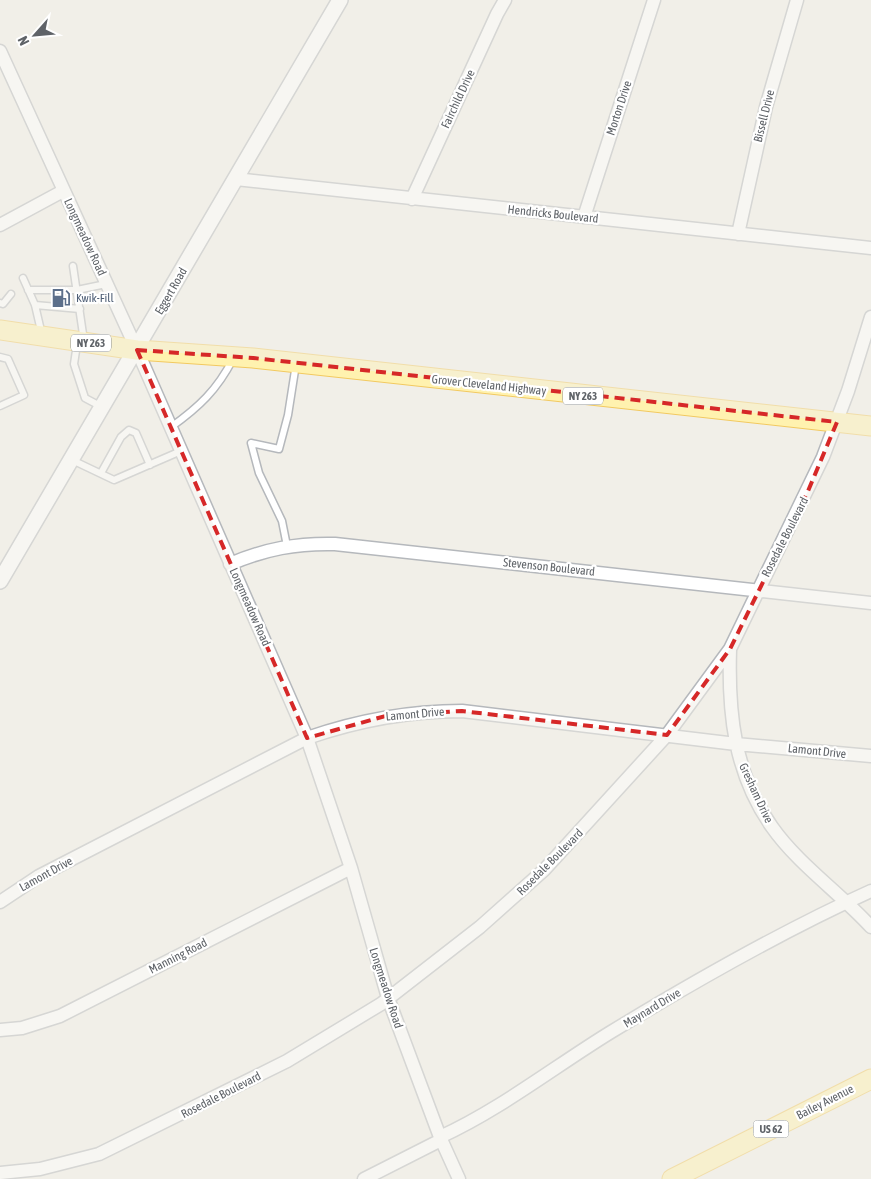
<svg xmlns="http://www.w3.org/2000/svg" width="871" height="1179" font-family="'Asap Condensed',sans-serif">
  <style>
    .lines { fill: none; stroke-linecap: round; stroke-linejoin: round }
    .service-casing { stroke: #b5b8bc; stroke-width: 9 }
    .minor-casing { stroke: #b5b8bc; stroke-width: 15 }
    .tertiary-casing { stroke: #b5b8bc; stroke-width: 18 }
    .primary-casing { stroke: #f2c960; stroke-width: 21 }
    .service { stroke: #fff; stroke-width: 6 }
    .minor { stroke: #fff; stroke-width: 12 }
    .tertiary { stroke: #fff; stroke-width: 15 }
    .primary { stroke: #fff2af; stroke-width: 19 }
    .marked { fill: none; stroke: #d62828; stroke-width: 4; stroke-dasharray: 10 6; stroke-linejoin: round }
    .labels { text-anchor: middle; dominant-baseline: central; stroke-width: 4.5; stroke-linejoin: round; paint-order: stroke }
    .shield { fill: #fff; stroke: #8f9295; stroke-width: 1 }
    .shield-label { font-size: 11px; font-weight: bold; fill: #5f6368 }
    .street-label { font-size: 12px; fill: #5f6368; stroke: #fff }
    .service-label { font-size: 12px; fill: #4e5e75; stroke: #fff; text-anchor: start }
  </style>
  <rect width="100%" height="100%" fill="#f1efe8"/>
  <g class="lines">
    <g class="service-casing">
      <path id="service" d="M73,266L84,341
        M23,278L35,305L42,335
        M28,290H77L106,284
        M0,303L3,304L11,294
        M35,305L80,309
        M77,344L74,364L85,398L102,407
        M0,357L8,359L24,395L0,406
        M171,427C199,407 217,390 233,359
        M72,460L114,480L181,451
        M101,473L121,437L129,430L136,433L150,465
        M287,546L282,521L259,473L251,443L279,449L288,415L296,364"/>
    </g>
    <g class="minor-casing">
      <path id="minor" d="M0,51L137,350L307,738L351,868L388,998L440,1137L459,1179
        M236,179L871,248
        M412,199L497,14L505,0
        M584,217L654,0
        M0,225L63,191
        M738,234L766,107L797,0
        M230,564C265,549 297,543 335,544L871,603
        M730,649C728,713 734,773 772,827C798,864 840,893 871,927
        M0,902L39,876L307,738C359,720 407,711 462,711L736,744L871,756
        M0,1030L22,1028L60,1016L351,868
        M440,1137C501,1109 554,1067 611,1032C695,981 782,931 871,891
        M0,1173L40,1169L99,1154L287,1061L381,1004L480,927L544,870L667,735L730,649L823,457L848,391L871,317
        M364,1179L441,1140"/>
    </g>
    <g class="tertiary-casing">
      <path id="tertiary" d="M0,581L340,0"/>
    </g>
    <g class="primary-casing">
      <path id="primary" d="M0,330L137,350L253,358L871,426
        M672,1179L871,1079"/>
    </g>
    <use href="#service" class="service"/>
    <use href="#minor" class="minor"/>
    <use href="#tertiary" class="tertiary"/>
    <use href="#primary" class="primary"/>
  </g>
  <path d="M0 0H871V1179H0ZM137,350L253,358L837,422L808,491L730,649L667,735L462,711L389,715L307,738Z" fill="#f1efe8" fill-opacity=".55" fill-rule="evenodd"/>
  <path class="marked" d="M137,350L253,358L837,422L808,491L730,649L667,735L462,711L389,715L307,738Z"/>
  <defs>
    <g id="fuel-bare" transform="scale(1.5)"><path d="M-5.5-6h7V0h2V4h1.3V-2.5L3-4.5l.8-.8L6-3V5H2.5V1h-1V6h-7ZM-4.2-4.7v3.2H.2V-4.7Z" fill="#5c6f8a" stroke="#fff" stroke-width="2.5" paint-order="stroke"/></g>
  </defs>
  <g fill-rule="evenodd">
    <use href="#fuel-bare" x="61" y="298"/>
  </g>
  <g class="labels">
    <g class="shield">
      <rect x="71" y="334.5" width="40" height="17" rx="4"/>
      <rect x="563" y="387.5" width="40" height="17" rx="4"/>
      <rect x="753.5" y="1120.5" width="35" height="17" rx="4"/>
    </g>
    <g class="shield-label">
      <text x="91" y="343">NY 263</text>
      <text x="583" y="396">NY 263</text>
      <text x="771" y="1129">US 62</text>
    </g>
    <g class="street-label">
      <text transform="translate(458 99) rotate(-65)">Fairchild Drive</text>
      <text transform="translate(619 108) rotate(-72)">Morton Drive</text>
      <text transform="translate(764 116) rotate(-76)">Bissell Drive</text>
      <text transform="translate(553 214) rotate(6)">Hendricks Boulevard</text>
      <text transform="translate(85 237) rotate(65)">Longmeadow Road</text>
      <text transform="translate(171 291) rotate(-60)">Eggert Road</text>
      <text transform="translate(489 385) rotate(6)">Grover Cleveland Highway</text>
      <text transform="translate(785 537) rotate(-63)">Rosedale Boulevard</text>
      <text transform="translate(549 567) rotate(6)">Stevenson Boulevard</text>
      <text transform="translate(250 607) rotate(66)">Longmeadow Road</text>
      <text transform="translate(415 714) rotate(-5)">Lamont Drive</text>
      <text transform="translate(817 751) rotate(6)">Lamont Drive</text>
      <text transform="translate(756 793) rotate(65)">Gresham Drive</text>
      <text transform="translate(550 862) rotate(-45)">Rosedale Boulevard</text>
      <text transform="translate(46 874) rotate(-29)">Lamont Drive</text>
      <text transform="translate(178 956) rotate(-27)">Manning Road</text>
      <text transform="translate(386 988) rotate(72)">Longmeadow Road</text>
      <text transform="translate(652 1008) rotate(-31)">Maynard Drive</text>
      <text transform="translate(221 1095) rotate(-27)">Rosedale Boulevard</text>
      <text transform="translate(825 1102) rotate(-27)">Bailey Avenue</text>
    </g>
    <g class="service-label">
      <text x="76" y="298">Kwik-Fill</text>
    </g>
  </g>
  <g transform="translate(35 35) rotate(243)" stroke="#ffffff" stroke-width="4" paint-order="stroke">
  <path d="M0-4L9 19L0 12L-9 19Z" fill="#5f6368"/>
  <text y="-8" font-size="14" font-weight="bold" text-anchor="middle" fill="#5f6368">N</text>
  </g>
</svg>
